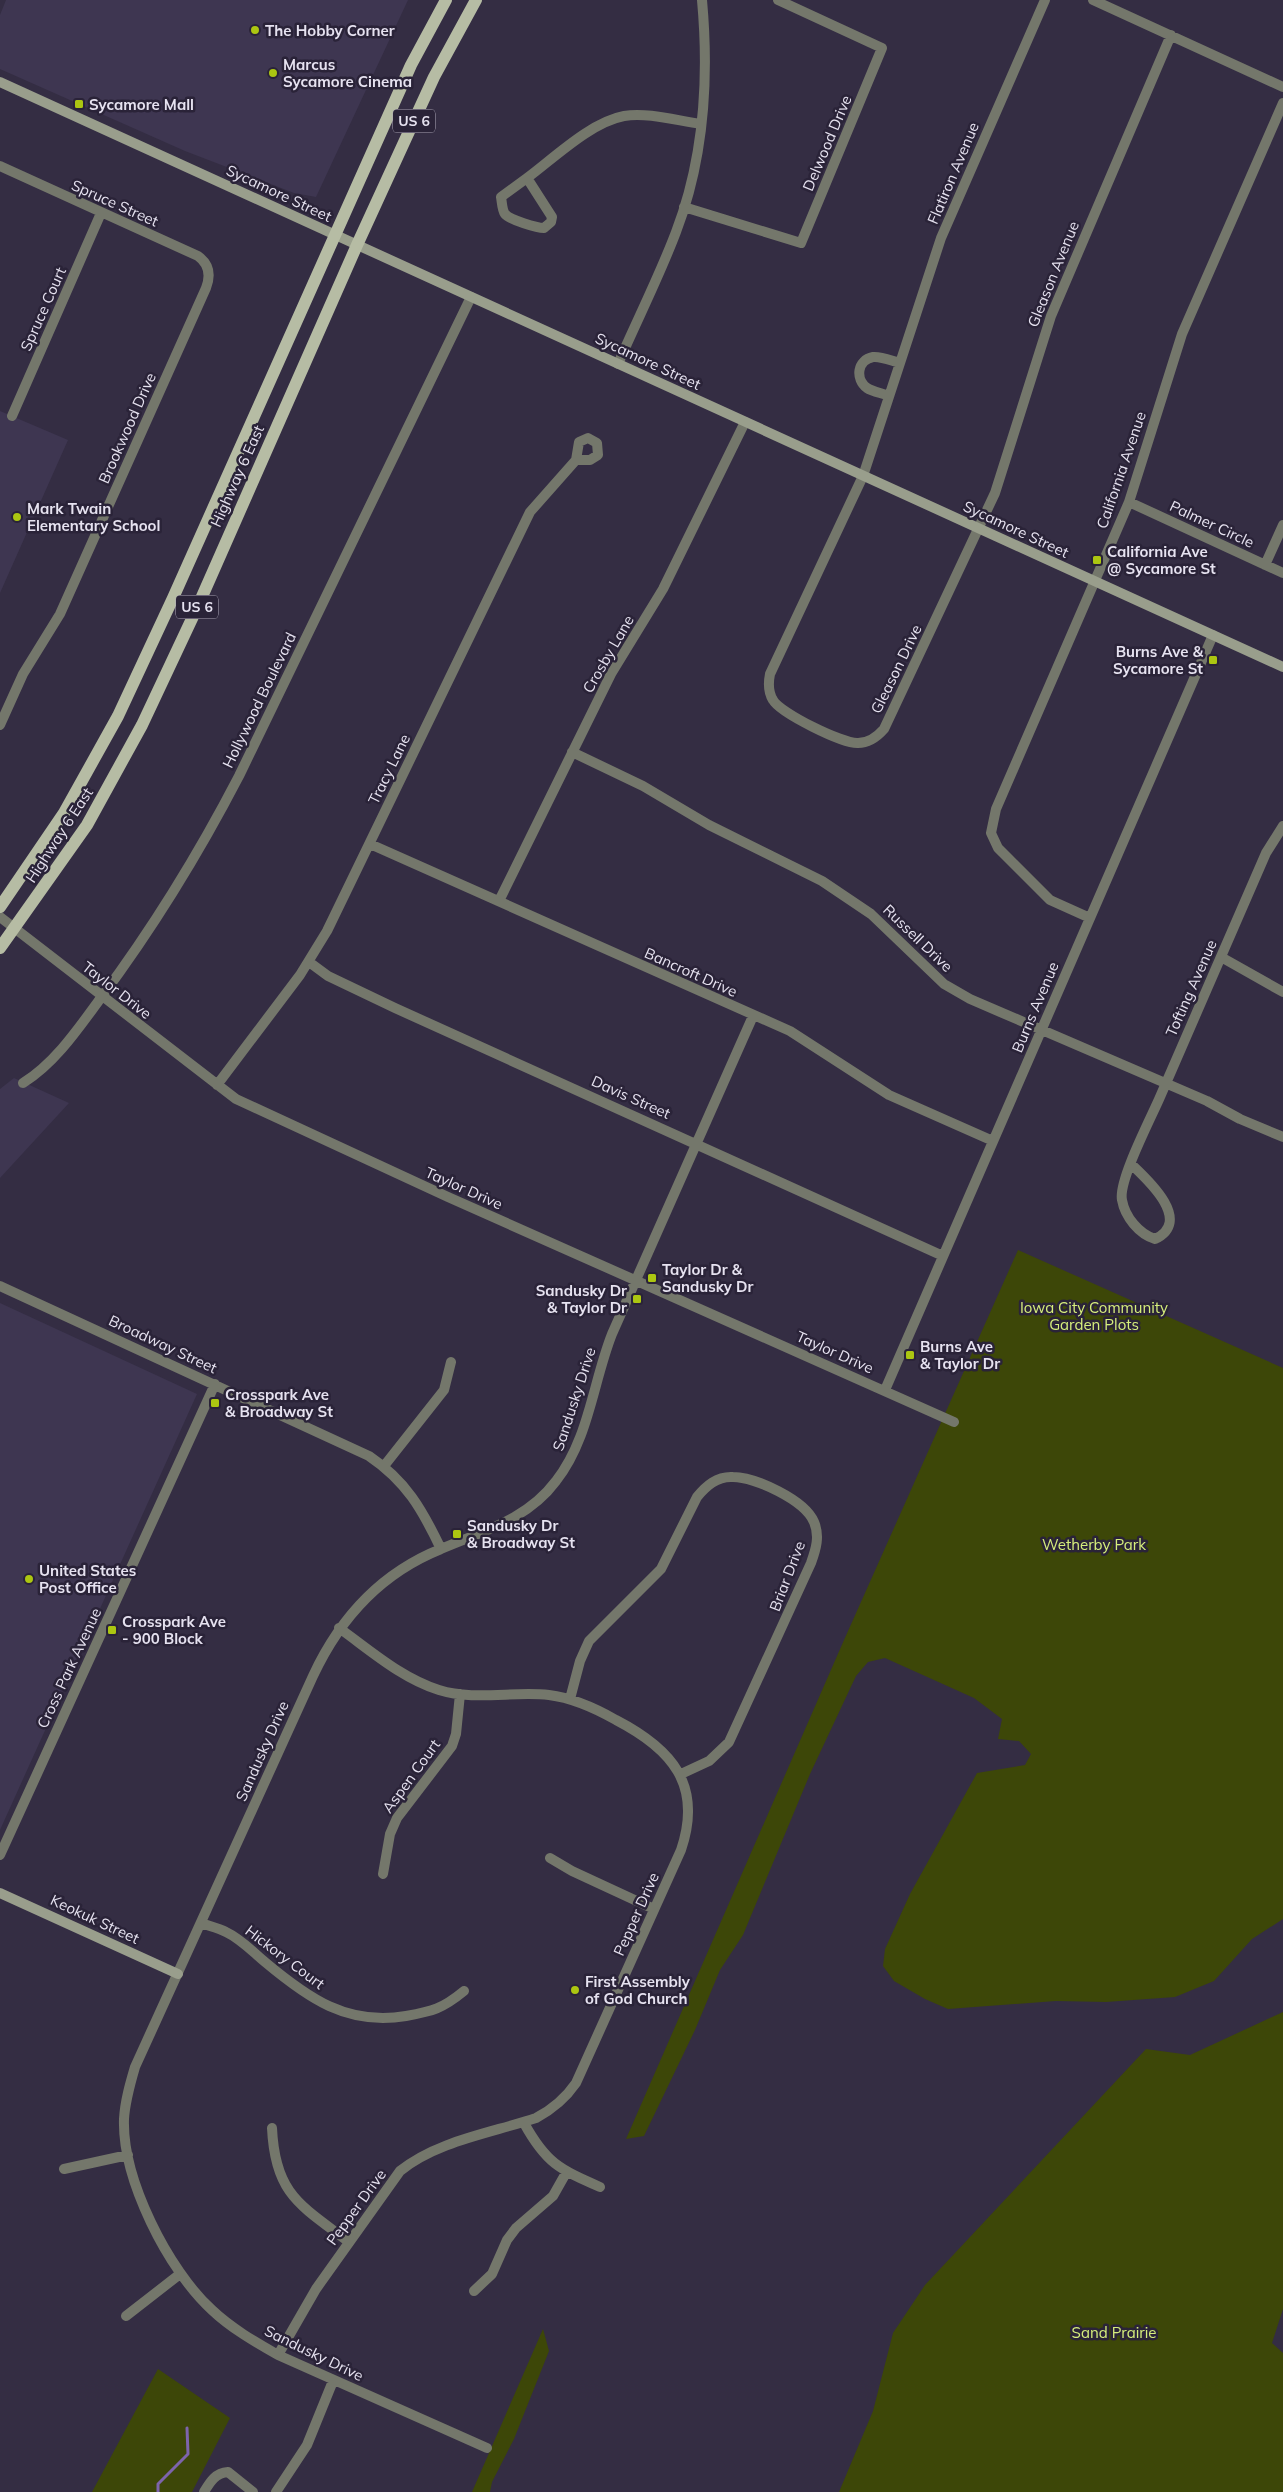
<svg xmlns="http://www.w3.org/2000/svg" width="1283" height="2492" font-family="Mulish,sans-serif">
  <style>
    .built { fill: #3e3651 }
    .green { fill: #3d4708 }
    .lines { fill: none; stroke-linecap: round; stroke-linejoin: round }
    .stream { stroke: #7d64ac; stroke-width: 3 }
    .street { stroke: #74776b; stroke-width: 10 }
    .secondary { stroke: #999e8c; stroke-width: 10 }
    .primary { stroke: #b6bca4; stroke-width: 12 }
    .poi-dot { fill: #acc611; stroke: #2a2338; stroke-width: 2 }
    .labels { text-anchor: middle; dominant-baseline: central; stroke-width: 5; stroke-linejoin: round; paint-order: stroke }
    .shield { fill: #2a2338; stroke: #aea9b9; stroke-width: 1 }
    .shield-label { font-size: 14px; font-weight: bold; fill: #e6e2f0 }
    .poi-label { font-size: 15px; font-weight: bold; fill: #e6e2f0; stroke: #2a2338; text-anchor: start }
    .street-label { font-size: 15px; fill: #e6e2f0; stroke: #2a2338 }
    .park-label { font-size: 15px; fill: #d6ee7c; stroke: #2a2338 }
  </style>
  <rect width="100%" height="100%" fill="#342d43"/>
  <path class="built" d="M6,0H408L316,197L294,193L185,151L0,69V15Z
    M0,411L68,440L0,593Z
    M14,1078L69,1103L0,1178V1089Z
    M0,1303L197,1394L0,1830Z"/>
  <path class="green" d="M1018,1250L1283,1368V1919L1252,1939L1214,1981L1175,1997L1106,2002L1056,2001L948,2009L925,1999L894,1981L883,1966L885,1949L910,1894L977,1773L1025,1765L1031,1754L1019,1741L998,1739L1002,1719L974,1698L885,1658L868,1662L856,1676L810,1774L743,1935L720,1970L695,2030L644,2136L626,2139L844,1640Z
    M1283,2012V2309L1272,2343L1283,2353V2492H839L873,2411L893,2333L925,2285L1146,2049L1190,2055Z
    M543,2329L549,2351L514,2439L492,2482L490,2492H472Z
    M158,2369L230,2418L192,2492H92Z"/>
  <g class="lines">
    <path class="stream" d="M158,2492V2484L188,2454L187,2428"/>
    <path class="street" d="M1045,0L941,238L863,476L770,674C768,684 768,692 773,700C780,713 843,744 858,743C869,743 877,737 884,729L995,493L1051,316L1171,35
      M1093,0L1283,87
      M0,166L198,256C209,264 211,275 206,288L60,614L23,674L0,725
      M527,178C554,158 591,122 624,116C648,112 678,121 701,124
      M527,178L552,217L551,222L544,228C537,228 510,220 505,214C502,210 502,202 501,197Z
      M684,207L801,243L882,48L778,0
      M618,364C637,320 659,277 676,232C704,159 709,77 702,0
      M889,396C882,393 873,392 867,388C855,379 857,360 873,357C881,356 892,361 900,363
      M12,416L101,213
      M588,438L597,443L598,455L590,460H576L579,442Z
      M1129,502L1283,573
      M1265,565L1283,525
      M572,752L643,786L709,825L822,881L871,914L944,984L970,999L1207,1101L1240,1119L1283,1137
      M370,844L790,1031L889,1095L993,1141
      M499,901L611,674L663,589L745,422
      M0,917L236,1099L448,1197L954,1422
      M1090,918L1050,900L998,848L991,833L996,809L1129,502L1182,334L1283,103
      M1221,957L1283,992
      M309,962L328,976L395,1008L943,1256
      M23,1083C55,1063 78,1029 100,999C153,928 198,855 239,776L471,297
      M217,1085L300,975L327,931L530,512L576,460
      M1131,1164C1148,1180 1193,1221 1155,1239C1139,1234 1125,1217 1122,1200C1118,1181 1151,1118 1160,1097C1195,1016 1231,934 1266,853L1283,826
      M0,1286L369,1456C406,1481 422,1509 441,1549
      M885,1390L1213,635
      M384,1466L444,1390L451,1362
      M570,1699L580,1661L589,1641L661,1569L697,1497C706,1486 717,1476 733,1477C755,1477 805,1500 814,1522C820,1536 816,1549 811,1563L729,1742L709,1761L681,1774
      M0,1855L215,1384
      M550,1858L572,1871L654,1909
      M383,1874L390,1834L397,1818L452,1746L456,1734L460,1694
      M201,1923C209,1926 218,1928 226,1932C241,1939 253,1952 265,1962C308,1998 347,2026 406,2016C433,2011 442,2009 464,1991
      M524,2123C546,2163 559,2169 600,2187
      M272,2128C275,2194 300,2205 349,2242
      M64,2169L128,2155
      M474,2291L492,2274L507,2240L516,2228L553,2196L566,2173
      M126,2316L180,2274
      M278,2355L316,2289L400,2171C437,2141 491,2133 536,2118C553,2109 565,2099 576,2083L681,1850C703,1785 672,1749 616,1720C595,1708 573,1698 549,1695C513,1691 474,1701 439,1690C401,1678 370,1650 339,1628
      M487,2448L278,2355C255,2342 231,2328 212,2310C168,2270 122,2179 124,2119C125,2101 130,2084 135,2067L313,1676C340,1618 381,1573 441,1549C483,1531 527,1520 556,1481C589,1439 593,1382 612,1334L753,1016
      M204,2492C210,2482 215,2473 228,2472L253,2492
      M276,2492L307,2445L333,2381"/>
    <path class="secondary" d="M0,82L1283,667
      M0,1893L178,1974"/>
    <path class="primary" d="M0,907L64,813L118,716L173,598L411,65L446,0
      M0,948L87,825L142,725L197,608L357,245L434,77L476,0"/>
  </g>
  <g class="poi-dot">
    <circle cx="255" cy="30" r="5"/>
    <circle cx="273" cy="73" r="5"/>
    <rect x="74" y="99" width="10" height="10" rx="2.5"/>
    <circle cx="17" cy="517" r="5"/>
    <rect x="1092" y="555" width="10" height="10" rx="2.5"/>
    <rect x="1208" y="655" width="10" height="10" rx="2.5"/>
    <rect x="647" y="1273" width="10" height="10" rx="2.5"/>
    <rect x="632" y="1294" width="10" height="10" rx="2.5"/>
    <rect x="905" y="1350" width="10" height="10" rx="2.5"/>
    <rect x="210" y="1398" width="10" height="10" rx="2.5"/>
    <rect x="452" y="1529" width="10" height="10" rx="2.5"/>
    <circle cx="29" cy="1579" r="5"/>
    <rect x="107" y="1625" width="10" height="10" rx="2.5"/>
    <circle cx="575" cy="1990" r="5"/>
  </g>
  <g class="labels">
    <g class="shield">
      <rect x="393" y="109.5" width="42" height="23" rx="4"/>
      <rect x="176" y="595.5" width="42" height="23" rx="4"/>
    </g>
    <g class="shield-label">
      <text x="414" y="121">US 6</text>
      <text x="197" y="607">US 6</text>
    </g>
    <g class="poi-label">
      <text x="265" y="30">The Hobby Corner</text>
      <text x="283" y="64">Marcus<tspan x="283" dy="17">Sycamore Cinema</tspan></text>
      <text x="89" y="104">Sycamore Mall</text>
      <text x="27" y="508">Mark Twain<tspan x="27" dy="17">Elementary School</tspan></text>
      <text x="1107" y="551">California Ave<tspan x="1107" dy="17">@ Sycamore St</tspan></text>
      <text x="1203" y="651" text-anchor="end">Burns Ave &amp;<tspan x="1203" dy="17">Sycamore St</tspan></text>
      <text x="662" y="1269">Taylor Dr &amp;<tspan x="662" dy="17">Sandusky Dr</tspan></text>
      <text x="627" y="1290" text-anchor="end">Sandusky Dr<tspan x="627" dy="17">&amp; Taylor Dr</tspan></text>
      <text x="920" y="1346">Burns Ave<tspan x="920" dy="17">&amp; Taylor Dr</tspan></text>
      <text x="225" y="1394">Crosspark Ave<tspan x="225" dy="17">&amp; Broadway St</tspan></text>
      <text x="467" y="1525">Sandusky Dr<tspan x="467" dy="17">&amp; Broadway St</tspan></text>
      <text x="39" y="1570">United States<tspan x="39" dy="17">Post Office</tspan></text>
      <text x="122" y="1621">Crosspark Ave<tspan x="122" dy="17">- 900 Block</tspan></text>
      <text x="585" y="1981">First Assembly<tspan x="585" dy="17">of God Church</tspan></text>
    </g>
    <g class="street-label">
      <text transform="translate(827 143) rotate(-67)">Delwood Drive</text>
      <text transform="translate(953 173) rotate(-67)">Flatiron Avenue</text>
      <text transform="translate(279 193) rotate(25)">Sycamore Street</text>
      <text transform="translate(115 203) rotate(24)">Spruce Street</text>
      <text transform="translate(1053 274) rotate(-68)">Gleason Avenue</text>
      <text transform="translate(43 309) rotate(-66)">Spruce Court</text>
      <text transform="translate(648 361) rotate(25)">Sycamore Street</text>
      <text transform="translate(127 428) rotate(-66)">Brookwood Drive</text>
      <text transform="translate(1121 470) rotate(-71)">California Avenue</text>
      <text transform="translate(237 476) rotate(-66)">Highway 6 East</text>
      <text transform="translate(1212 524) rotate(25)">Palmer Circle</text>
      <text transform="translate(1016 529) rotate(25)">Sycamore Street</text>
      <text transform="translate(608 654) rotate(-60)">Crosby Lane</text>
      <text transform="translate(896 669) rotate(-64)">Gleason Drive</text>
      <text transform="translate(259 700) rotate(-64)">Hollywood Boulevard</text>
      <text transform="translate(389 769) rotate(-64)">Tracy Lane</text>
      <text transform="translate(59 835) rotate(-57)">Highway 6 East</text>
      <text transform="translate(918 938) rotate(44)">Russell Drive</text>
      <text transform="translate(691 972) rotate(24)">Bancroft Drive</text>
      <text transform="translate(1191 988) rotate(-66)">Tofting Avenue</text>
      <text transform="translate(117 990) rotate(38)">Taylor Drive</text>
      <text transform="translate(1035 1007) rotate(-67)">Burns Avenue</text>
      <text transform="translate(631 1097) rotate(24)">Davis Street</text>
      <text transform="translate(464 1188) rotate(24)">Taylor Drive</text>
      <text transform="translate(163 1344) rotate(25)">Broadway Street</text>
      <text transform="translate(835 1352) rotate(24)">Taylor Drive</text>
      <text transform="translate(574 1399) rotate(-72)">Sandusky Drive</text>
      <text transform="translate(787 1576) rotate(-69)">Briar Drive</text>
      <text transform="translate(69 1668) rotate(-65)">Cross Park Avenue</text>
      <text transform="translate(262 1751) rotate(-66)">Sandusky Drive</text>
      <text transform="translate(411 1776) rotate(-54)">Aspen Court</text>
      <text transform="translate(636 1914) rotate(-66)">Pepper Drive</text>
      <text transform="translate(95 1919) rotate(25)">Keokuk Street</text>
      <text transform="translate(285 1957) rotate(37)">Hickory Court</text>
      <text transform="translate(356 2207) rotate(-54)">Pepper Drive</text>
      <text transform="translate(314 2353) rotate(26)">Sandusky Drive</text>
    </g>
    <g class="park-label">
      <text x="1094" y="1307">Iowa City Community<tspan x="1094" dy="17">Garden Plots</tspan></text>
      <text x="1094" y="1544">Wetherby Park</text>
      <text x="1114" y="2332">Sand Prairie</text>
    </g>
  </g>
</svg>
